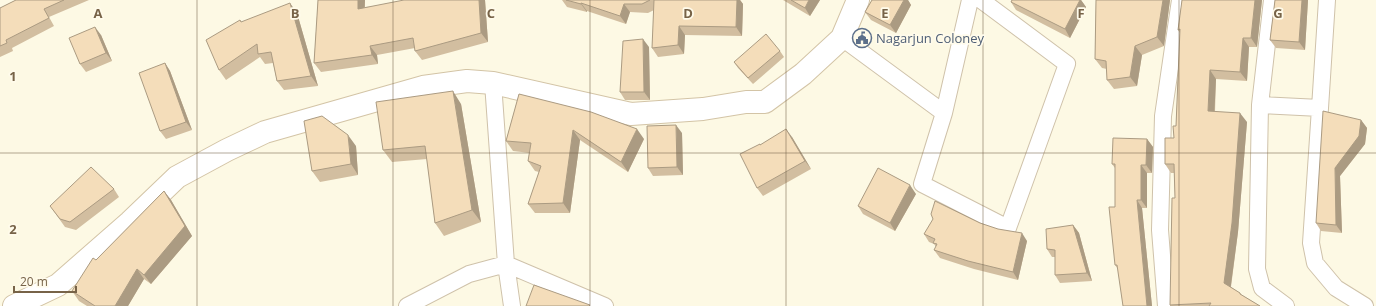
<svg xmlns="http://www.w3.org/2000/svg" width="1376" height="306" font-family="'Open Sans',sans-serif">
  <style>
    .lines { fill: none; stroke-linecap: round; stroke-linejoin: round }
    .minor-casing { stroke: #cfc2aa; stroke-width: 18 }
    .secondary-casing { stroke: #d3c4a6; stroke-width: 24 }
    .minor { stroke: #fff; stroke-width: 16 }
    .secondary { stroke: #fff; stroke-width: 22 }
    .wall { fill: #d2bea0 }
    .shaded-wall { fill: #ab9b82 }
    .building { fill: #f4ddba; stroke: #ab9b82 }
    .grid { fill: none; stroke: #776348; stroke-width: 1; stroke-opacity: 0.55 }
    .labels { text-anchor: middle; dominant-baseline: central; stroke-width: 3.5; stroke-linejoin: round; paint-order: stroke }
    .service-label { font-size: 13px; fill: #4e5e75; stroke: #fffbeb; text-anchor: start }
    .grid-label { font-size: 13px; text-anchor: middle; font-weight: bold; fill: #776348; stroke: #fffbeb; stroke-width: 3.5; stroke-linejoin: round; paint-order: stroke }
  </style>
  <rect width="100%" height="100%" fill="#fdf9e4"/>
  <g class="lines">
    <g class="minor-casing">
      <path id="minor" d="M842,38L944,113L922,184L1008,228L1067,64L981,0
        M493,83L506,264L512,306
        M1260,105L1272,0
        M1320,108L1311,243L1315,263L1336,288L1365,306
        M944,113L970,0
        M407,306L469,274L506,264L605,306
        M1166,306L1160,230L1163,116L1180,0
        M1286,306L1262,288L1257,269L1260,105L1320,108L1327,0"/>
    </g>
    <g class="secondary-casing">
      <path id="secondary" d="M14,306L58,285L130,222L177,177L227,150L265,132L423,87L467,81L493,83L631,114L703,109L746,102H765L803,74L842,38L858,0"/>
    </g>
    <use href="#minor" class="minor"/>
    <use href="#secondary" class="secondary"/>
  </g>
  <path class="wall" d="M16,0H89L49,17L54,26L12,48L13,51L0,57V8Z
    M318,0H365V7L485,0L488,42L422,60L415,51V48L377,55L378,64L321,72L314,63Z
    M562,0H740L743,4L742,36L685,35L684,54L658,57L652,48L654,10L648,13L630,12L626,24L587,11V12L567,7Z
    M783,0H820L810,16Z
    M872,0H908L911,5L896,33L871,20L865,12Z
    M1012,0H1081L1086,7L1070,38L1016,10L1011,2Z
    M1096,0H1170L1164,46L1142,55L1137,86L1114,89L1107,80V69L1102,68L1095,59Z
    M1182,0H1262L1257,47H1249L1247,81L1216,79L1215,112L1247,122L1238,232L1231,287L1240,293L1242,295L1260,306H1170V305L1175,198L1174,173H1171L1165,164L1174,138L1176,126L1180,33L1178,30Z
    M1275,0H1308L1305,50L1276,48L1270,40Z
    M297,13L318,86L284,90L277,81L273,63L265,64L260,57L226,80L219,70L240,20L241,22Z
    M101,35L112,61L86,72L80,64Z
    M649,47L650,100H625L620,92Z
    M780,51L784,57L753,84L738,68L734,62Z
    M165,63L170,71L192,130L166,139L160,131Z
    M519,94L644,139L628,172L580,140L570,213H535L528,204L539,172L535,171L528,161L530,153L513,151L506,141Z
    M461,104L481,222L444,236L435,223L427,159L392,162L383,150Z
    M1361,120L1367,128L1365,144L1340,176L1342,233L1321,231L1316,223Z
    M682,133L683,175L653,176L648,168Z
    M792,137L811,169L763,196L757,188L760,145Z
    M1147,139L1153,147L1152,173H1147V208H1142L1152,306H1123L1118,269L1115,265V168L1112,164Z
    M356,146L358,175L320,182L312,171Z
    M114,189L119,197L76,230L65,227L50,206Z
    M164,191L171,200L192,236L151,284L144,279L128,306H87L79,301L72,291L96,260Z
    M916,194L895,231L863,214L858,206Z
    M980,223L1027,241L1018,280L974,269L940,258L934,250L936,247L934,244L929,242L924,234Z
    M1073,225L1079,233L1092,281L1060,283L1055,275V257H1052L1047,249Z"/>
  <path class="shaded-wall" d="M358,0H365L364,18L358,9Z
    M479,0H485L488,42L481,33Z
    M737,0H740L743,4L742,36L736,27Z
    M809,0H820L810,16L805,8Z
    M904,0H908L911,5L896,33L890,25Z
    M1080,0H1081L1086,7L1070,38L1065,29Z
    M1163,0H1170L1164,46L1157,37Z
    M1255,0H1262L1257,47L1251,38Z
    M1302,0H1308L1305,50L1299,42Z
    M290,3L297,13L318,86L311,76Z
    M581,3L587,11V12L581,4Z
    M624,4L630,12L626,24L620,16Z
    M679,26L685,35L684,54L678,45Z
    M95,27L101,35L112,61L106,53Z
    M1243,38L1249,47L1247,81L1240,72Z
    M643,39L649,47L650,100L644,92Z
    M370,46L377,55L378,64L372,55Z
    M1135,46L1142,55L1137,86L1130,77Z
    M165,63L170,71L192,130L186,122Z
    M1210,70L1216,79L1214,120L1208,111Z
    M453,91L461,104L481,222L472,210Z
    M1240,113L1247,122L1238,232L1230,292L1224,283Z
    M1361,120L1367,128L1365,144L1340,176L1342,233L1336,225L1335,168Z
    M676,125L682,133L683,175L677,167Z
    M637,129L644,139L628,172L621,162Z
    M786,129L792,137L811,169L805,161Z
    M573,130L580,140L570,213L563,203Z
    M348,135L356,146L358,175L351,164Z
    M1147,139L1153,147L1152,173L1146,165Z
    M1141,165L1147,173V208L1141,200Z
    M910,185L916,194L895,231L890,223Z
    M164,191L171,200L192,236L151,284L144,275Z
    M1137,200L1142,208L1152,306H1147Z
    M1073,225L1079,233L1092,281L1087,273Z
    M1022,233L1027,241L1018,280L1013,272Z
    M137,269L144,279L128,306H115Z"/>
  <path class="building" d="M16,0H64L44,9L49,18L6,40L7,43L0,46V8Z
    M318,0H358V9L404,0H479L481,33L415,51L413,38L370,46L372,55L314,63Z
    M566,0H650L642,4H624L620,16L581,3V4Z
    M654,0H737L736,27L679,26L678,45L652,48Z
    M791,0H809L805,8Z
    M872,0H904L890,25L865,12Z
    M1012,0H1080L1065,29L1011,2Z
    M1096,0H1163L1157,37L1135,46L1130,77L1107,80L1106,61L1095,59Z
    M1182,0H1255L1251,38H1243L1240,72L1210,70L1208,111L1240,113L1232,223L1224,283L1240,293V294L1260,306H1209L1211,303L1170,305L1172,198H1175L1174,164H1165V138H1174L1173,126H1176L1180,29L1178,30Z
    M1275,0H1302L1299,42L1270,40Z
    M290,3L311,76L277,81L271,52L258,54L257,44L219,70L206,40L240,20L241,22Z
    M95,27L106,53L80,64L69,38Z
    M766,34L780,51L748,78L734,62Z
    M643,39L644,92H620L623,41Z
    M165,63L186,122L160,131L139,73Z
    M453,91L472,210L435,223L425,146L383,150L376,102Z
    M519,94L591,112L637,129L621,162L573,130L563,203L528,204L541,166L528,161L531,143L506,141Z
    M1323,111L1361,120L1359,136L1335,168L1336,225L1316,223Z
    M322,116L348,135L351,164L312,171L304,121Z
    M676,125L677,167L648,168L647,126Z
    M786,129L805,161L757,188L740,154L760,144V145Z
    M1113,138L1147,139L1146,165H1141V200H1137L1147,306H1123L1117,265H1115L1109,207H1115V164H1112Z
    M91,167L114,189L70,222L60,219L50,206Z
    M878,168L910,185L890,223L858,206Z
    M164,191L185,226L144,275L137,269L115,306H95L72,291L93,258L96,260Z
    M935,201L980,223L998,229L1022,233L1013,272L968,261L934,250L937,244L933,243L935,239L924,234L933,219L931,214Z
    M1073,225L1087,273L1055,275V250L1047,249L1046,229Z
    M534,285L590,305L589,306H526Z"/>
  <path class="grid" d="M197,0V306M393,0V306M590,0V306M786,0V306M983,0V306M1179,0V306M0,153H1376"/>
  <defs>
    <g id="civic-ring" transform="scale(1)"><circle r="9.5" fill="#fffbeb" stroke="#5c6f8a" stroke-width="1.5"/><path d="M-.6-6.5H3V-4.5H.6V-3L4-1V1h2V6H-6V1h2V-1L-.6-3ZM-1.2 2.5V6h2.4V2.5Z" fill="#5c6f8a"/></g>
  </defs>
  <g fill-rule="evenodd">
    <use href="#civic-ring" x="862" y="38"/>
  </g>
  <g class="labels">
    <g class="service-label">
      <text x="876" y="38">Nagarjun Coloney</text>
    </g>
  </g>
  <g class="grid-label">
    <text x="98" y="18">A</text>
    <text x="295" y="18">B</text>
    <text x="491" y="18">C</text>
    <text x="688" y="18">D</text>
    <text x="885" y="18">E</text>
    <text x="1081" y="18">F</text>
    <text x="1278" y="18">G</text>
    <text x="13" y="81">1</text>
    <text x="13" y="234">2</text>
  </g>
  <path d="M14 286v6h62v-6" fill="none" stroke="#776348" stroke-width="2"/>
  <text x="20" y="286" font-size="12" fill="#776348" stroke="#fffbeb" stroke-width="3" paint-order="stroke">20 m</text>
</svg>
